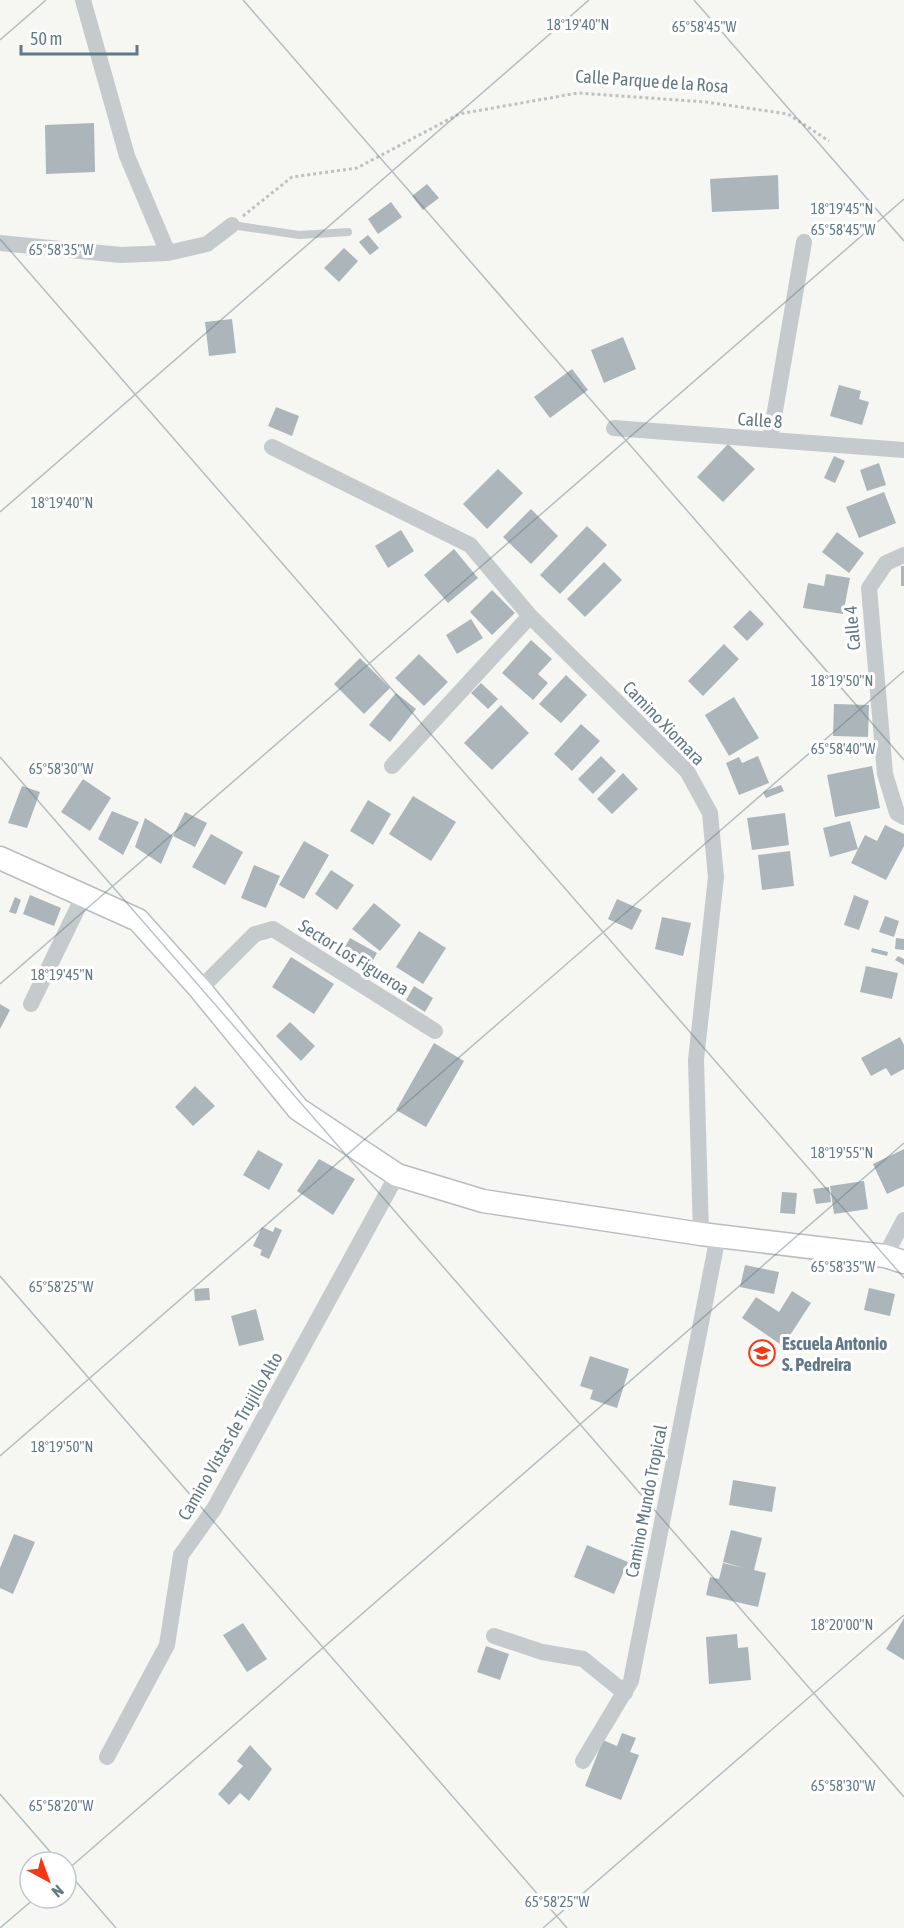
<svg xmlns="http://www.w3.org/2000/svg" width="904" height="1928" font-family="'Asap Condensed',sans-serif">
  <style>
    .building { fill: #acb6ba }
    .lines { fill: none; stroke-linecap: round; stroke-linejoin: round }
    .secondary-casing { stroke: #b7bdc1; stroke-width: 25 }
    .path { stroke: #bec1c3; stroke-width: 3; stroke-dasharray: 3 3; stroke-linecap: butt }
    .lane { stroke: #c5cacc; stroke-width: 8 }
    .street { stroke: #c5cacc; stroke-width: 16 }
    .secondary { stroke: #fff; stroke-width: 22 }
    .ticks { fill: none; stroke: #627986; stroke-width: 1.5; stroke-opacity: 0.45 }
    .labels { text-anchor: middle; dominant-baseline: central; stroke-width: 6; stroke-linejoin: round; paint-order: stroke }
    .street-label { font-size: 18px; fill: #627986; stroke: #fff }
    .poi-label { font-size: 18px; font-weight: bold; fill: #627986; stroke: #fff; text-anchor: start }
    .ticks-label { font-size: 15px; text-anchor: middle; fill: #627986; stroke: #fff; stroke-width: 6; stroke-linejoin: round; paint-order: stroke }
  </style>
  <rect width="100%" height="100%" fill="#f6f6f2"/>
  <path class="building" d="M94,123L95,172L46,174L45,125Z
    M778,175L779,209L712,212L710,179Z
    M427,184L439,198L423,210L412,196Z
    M391,202L402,217L378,234L368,219Z
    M368,235L379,248L370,255L359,242Z
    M344,248L358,261L339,282L324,268Z
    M232,319L236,353L209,356L205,322Z
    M623,337L636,369L604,383L591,350Z
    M572,369L588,390L550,418L534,397Z
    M839,385L861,391L859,399L869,402L862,425L830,416Z
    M276,407L299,416L292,436L268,426Z
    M728,444L755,469L723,502L697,477Z
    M834,456L845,461L835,483L824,478Z
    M879,463L886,485L867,491L860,470Z
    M498,469L523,493L487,529L463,504Z
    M884,492L896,523L859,538L846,507Z
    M531,509L558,536L531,564L503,537Z
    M587,526L607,545L560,594L540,575Z
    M401,530L414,551L388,568L375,546Z
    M837,532L864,553L849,573L822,552Z
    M454,549L478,578L448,603L424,575Z
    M604,562L622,580L585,617L567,599Z
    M901,566H904V586H901Z
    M826,574L850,578L843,614L803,608L808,583L824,586Z
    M492,590L515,613L492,635L470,612Z
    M750,610L764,624L747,641L733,627Z
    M471,619L483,638L457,654L446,635Z
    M531,640L552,659L538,674L548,683L533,700L502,673Z
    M724,644L739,659L703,696L688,681Z
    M419,654L448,682L424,706L395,678Z
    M360,658L390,688L364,714L334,684Z
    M566,675L587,695L561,723L539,704Z
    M481,683L498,699L488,709L471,693Z
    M396,693L416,709L390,742L369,725Z
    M734,697L759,738L729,756L705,715Z
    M834,704L869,705L868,737L833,736Z
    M501,705L529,733L492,770L464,743Z
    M581,724L600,741L572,771L554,754Z
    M601,756L616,771L593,794L578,779Z
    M758,756L769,783L739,795L726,763L739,757L742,763Z
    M872,766L880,808L835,817L827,775Z
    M623,773L638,789L612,814L597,799Z
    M83,779L111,798L90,831L61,812Z
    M781,785L784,791L766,798L763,792Z
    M22,786L40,792L27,828L8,823Z
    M413,796L456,822L431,861L389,834Z
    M368,800L391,814L373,845L350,831Z
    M112,811L139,822L123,855L98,839Z
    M185,812L207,823L195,847L173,836L161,864L135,847L145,818L173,836Z
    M785,813L789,845L752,850L747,818Z
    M850,821L858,849L830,857L823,828Z
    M885,825L904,834V846L886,880L851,863L865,835L877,841Z
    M211,834L243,852L225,885L192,867Z
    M304,841L329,855L304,899L279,885Z
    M790,851L794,886L762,890L758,855Z
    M254,865L280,876L266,908L241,898Z
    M331,870L354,885L337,910L315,894Z
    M30,895L61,908L54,926L23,914Z
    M854,895L869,901L859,930L844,925Z
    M15,897L21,900L16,914L9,912Z
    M617,899L642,910L632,930L608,919Z
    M374,903L401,925L380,951L352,929Z
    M885,916L899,921L894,937L879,932Z
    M662,917L691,923L683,956L655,949Z
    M419,931L446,948L423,984L396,967Z
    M350,938L377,953L367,971L340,956Z
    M896,938L904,939V950L895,949Z
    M872,948L888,952L887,956L871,952Z
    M898,956L904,959V965L895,960Z
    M291,957L334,984L314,1014L272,987Z
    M866,966L898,973L892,999L860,992Z
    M414,986L433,998L425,1012L406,1000Z
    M0,1004L10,1010L0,1029Z
    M290,1022L315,1046L301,1061L276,1036Z
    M900,1037L904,1045V1069L891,1076L886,1068L871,1076L861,1058Z
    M434,1043L464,1061L426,1127L396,1110Z
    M195,1086L215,1106L193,1126L175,1107Z
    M904,1149V1186L887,1194L873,1164Z
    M258,1150L283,1164L269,1190L243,1175Z
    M319,1159L355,1179L333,1215L297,1191Z
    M864,1181L868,1209L834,1214L830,1186Z
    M829,1187L831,1202L816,1204L813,1189Z
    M782,1192L797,1193L795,1214L780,1213Z
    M262,1227L273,1232L275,1227L282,1230L269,1259L260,1255L262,1250L253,1246Z
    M745,1265L779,1272L774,1294L740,1287Z
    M209,1288L210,1300L195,1301L194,1289Z
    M869,1288L895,1294L890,1316L864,1310Z
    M792,1291L811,1303L783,1346L742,1318L756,1297L779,1312Z
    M256,1309L264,1340L239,1346L231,1316Z
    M590,1356L629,1369L617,1408L590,1399L593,1390L580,1386Z
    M733,1480L776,1487L772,1512L729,1505Z
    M731,1530L762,1538L754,1570L766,1573L758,1607L706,1595L710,1577L719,1579L723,1563L744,1568L723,1562Z
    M14,1534L35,1542L13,1594L0,1588V1568Z
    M587,1545L628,1562L614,1594L574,1577Z
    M904,1618V1660L886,1649Z
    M243,1623L267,1659L247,1672L223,1635Z
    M737,1634L738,1648L748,1647L751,1680L709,1684L706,1637Z
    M486,1646L509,1654L500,1680L477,1672Z
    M622,1733L636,1738L630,1752L639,1755L621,1800L585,1786L603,1740L617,1746Z
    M250,1745L272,1769L249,1801L240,1793L229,1805L218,1794L243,1766L237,1761Z"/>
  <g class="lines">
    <g class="secondary-casing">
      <path id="secondary" d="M0,858L138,920L200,989L298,1109L397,1175L483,1201L701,1234L885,1256L904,1262"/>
    </g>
    <path class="path" d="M243,216L292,177L357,168L459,114L578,93L706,102L788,114L829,141"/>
    <path class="lane" d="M232,225L299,235L348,232"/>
    <path class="street" d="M83,0L127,156L168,253
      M0,243L121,255L168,253L207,244L232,225
      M614,428L904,450
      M770,440L804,242
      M272,447L470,545L530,616L687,771L710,813L716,877L696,1060L701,1234
      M904,555L886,563L869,588L885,774L897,813L904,817
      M392,766L530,616
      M200,989L255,934L273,929L435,1031
      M31,1004L84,895
      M885,1256L904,1220
      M494,1636L542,1652L583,1659L625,1693
      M107,1757L167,1645L181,1555L214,1509L397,1175
      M583,1761L631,1681L718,1236"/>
    <use href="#secondary" class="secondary"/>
  </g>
  <path class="ticks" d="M243,0L904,760M694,0L904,241M0,40L46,0M0,239L904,1278M0,512L589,0M0,757L904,1797M0,984L904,199M0,1276L567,1928M0,1456L904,671M0,1794L59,1862M66,1870L116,1928M66,1871L904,1143M0,1928L35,1898M543,1928L904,1615"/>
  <defs>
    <g id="school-ring" transform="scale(1.35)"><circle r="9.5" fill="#fff" stroke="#f43714" stroke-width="1.5"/><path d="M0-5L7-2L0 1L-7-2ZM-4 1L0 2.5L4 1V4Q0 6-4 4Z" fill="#f43714"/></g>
  </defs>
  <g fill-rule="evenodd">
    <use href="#school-ring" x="762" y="1353"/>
  </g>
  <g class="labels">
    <g class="street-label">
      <text transform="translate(652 81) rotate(4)">Calle Parque de la Rosa</text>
      <text transform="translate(760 420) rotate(4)">Calle 8</text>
      <text transform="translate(852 628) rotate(-95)">Calle 4</text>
      <text transform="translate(664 723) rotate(46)">Camino Xiomara</text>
      <text transform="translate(354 957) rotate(32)">Sector Los Figueroa</text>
      <text transform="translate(230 1436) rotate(-60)">Camino Vistas de Trujillo Alto</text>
      <text transform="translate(646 1501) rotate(-79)">Camino Mundo Tropical</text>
    </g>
    <g class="poi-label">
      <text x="782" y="1343">Escuela Antonio<tspan x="782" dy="21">S. Pedreira</tspan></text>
    </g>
  </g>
  <g class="ticks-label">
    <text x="578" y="30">18°19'40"N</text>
    <text x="704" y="32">65°58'45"W</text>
    <text x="842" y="214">18°19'45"N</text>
    <text x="843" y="235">65°58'45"W</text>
    <text x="61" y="255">65°58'35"W</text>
    <text x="62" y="508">18°19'40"N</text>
    <text x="842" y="686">18°19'50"N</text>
    <text x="843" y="754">65°58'40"W</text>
    <text x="61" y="774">65°58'30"W</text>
    <text x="62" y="980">18°19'45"N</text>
    <text x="842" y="1158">18°19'55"N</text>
    <text x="843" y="1272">65°58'35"W</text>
    <text x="61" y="1292">65°58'25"W</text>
    <text x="62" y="1452">18°19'50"N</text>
    <text x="842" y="1630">18°20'00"N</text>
    <text x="843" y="1791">65°58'30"W</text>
    <text x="61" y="1811">65°58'20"W</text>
    <text x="557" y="1907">65°58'25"W</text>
  </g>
  <g transform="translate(48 1880) rotate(139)"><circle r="28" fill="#ffffff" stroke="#c0c9cf" stroke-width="1.5"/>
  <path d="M0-4.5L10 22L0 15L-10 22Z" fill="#f43714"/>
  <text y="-9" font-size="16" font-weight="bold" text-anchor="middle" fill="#627986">N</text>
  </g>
  <path d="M21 45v9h116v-9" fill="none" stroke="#627986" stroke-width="3"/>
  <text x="30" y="45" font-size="18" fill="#627986" stroke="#ffffff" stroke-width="4.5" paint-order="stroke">50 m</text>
</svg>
